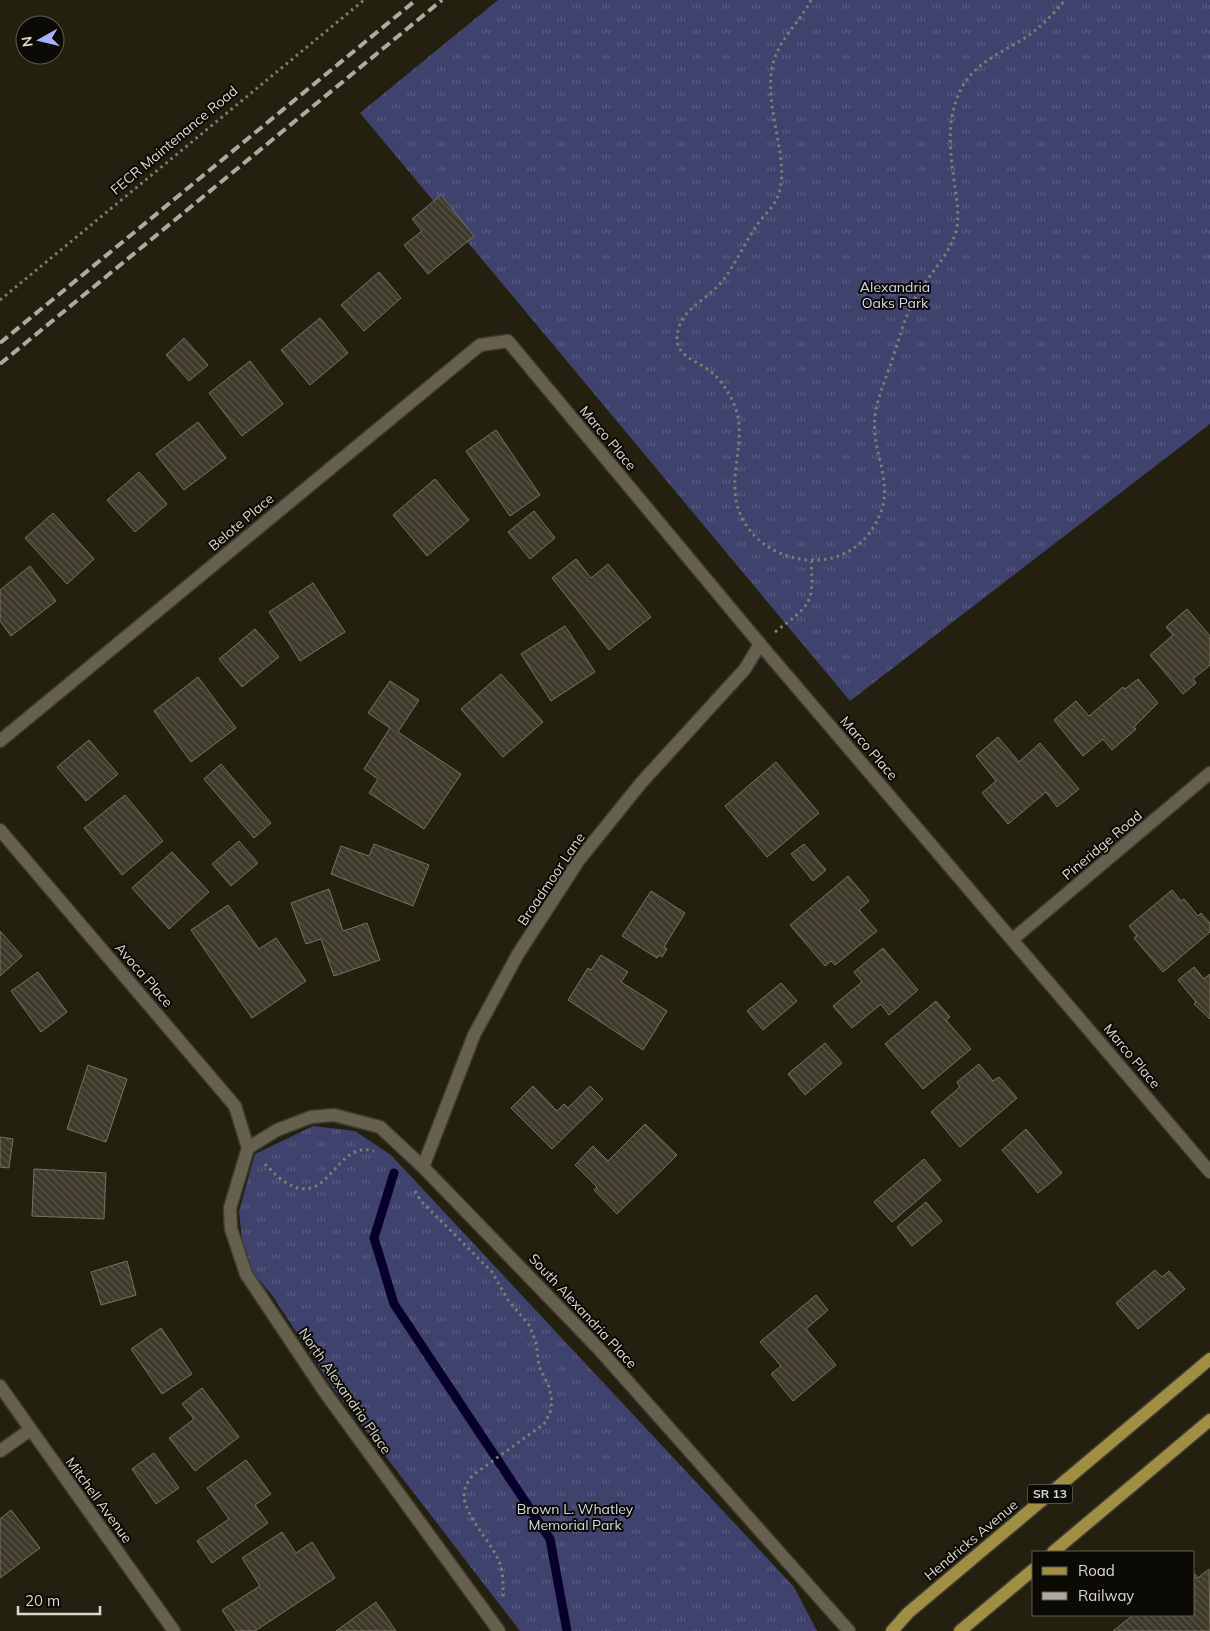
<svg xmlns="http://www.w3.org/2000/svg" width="1210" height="1631" viewBox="0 0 1210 1631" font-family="Mulish,sans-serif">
<defs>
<pattern id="grass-tufts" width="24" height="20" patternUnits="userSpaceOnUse" patternTransform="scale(1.25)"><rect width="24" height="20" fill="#3e426d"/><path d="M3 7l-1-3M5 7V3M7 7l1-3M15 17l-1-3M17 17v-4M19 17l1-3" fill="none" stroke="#595d81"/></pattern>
<pattern id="building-back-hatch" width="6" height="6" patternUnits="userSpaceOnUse" patternTransform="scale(1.25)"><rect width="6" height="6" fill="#3e3929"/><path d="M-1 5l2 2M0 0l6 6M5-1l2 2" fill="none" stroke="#595547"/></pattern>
</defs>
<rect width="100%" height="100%" fill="#242010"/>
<g fill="url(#grass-tufts)">
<path d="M498,0H1210V424L850,701L360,113Z"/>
<path d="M313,1126L355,1131L391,1155L794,1587L817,1631H520L333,1388L272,1295L252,1272L243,1251L239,1211L255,1154Z"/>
</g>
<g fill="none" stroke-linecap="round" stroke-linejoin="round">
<path stroke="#06002b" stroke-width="9" d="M394,1173L374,1238L394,1304L550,1539L567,1631"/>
</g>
<g fill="url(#building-back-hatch)" stroke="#787361">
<path d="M441,195L474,236L428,274L404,245L422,231L412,219Z"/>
<path d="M379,272L401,298L364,331L341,305Z"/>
<path d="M320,318L348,353L310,385L281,350Z"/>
<path d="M184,338L208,365L189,381L166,355Z"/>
<path d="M250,361L283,404L242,436L209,393Z"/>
<path d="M198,422L226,458L184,490L156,454Z"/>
<path d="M496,430L540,495L510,516L466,451Z"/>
<path d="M139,472L167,504L135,532L107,500Z"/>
<path d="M435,479L469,520L427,556L393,515Z"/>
<path d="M534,511L555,538L530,559L508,532Z"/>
<path d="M53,513L94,559L67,584L25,538Z"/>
<path d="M576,559L591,578L608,564L651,617L609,650L552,578Z"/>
<path d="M30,566L56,601L11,636L0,621V590Z"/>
<path d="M313,583L345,632L300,661L269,612Z"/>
<path d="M1187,609L1210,636V665L1193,679L1196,683L1183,694L1150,655L1173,635L1166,627Z"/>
<path d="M565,626L595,672L551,701L521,654Z"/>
<path d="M255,629L279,657L242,687L219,659Z"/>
<path d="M501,674L543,722L503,757L461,709Z"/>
<path d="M198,677L236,728L191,762L154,711Z"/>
<path d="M1138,679L1158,703L1134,727L1136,729L1112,750L1103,739L1083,756L1054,720L1076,701L1089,716L1123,687L1125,689Z"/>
<path d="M390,681L419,700L398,732L461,774L424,829L369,793L378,779L364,769L390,728L368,713Z"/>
<path d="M998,737L1019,762L1040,743L1079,789L1057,807L1046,792L1008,824L982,793L996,781L976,756Z"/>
<path d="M89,740L118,774L86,801L57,767Z"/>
<path d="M776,762L819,813L767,857L725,806Z"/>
<path d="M221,764L271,823L254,838L204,779Z"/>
<path d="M125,795L163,841L122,875L84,828Z"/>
<path d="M239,841L258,863L231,886L212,864Z"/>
<path d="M374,844L429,865L413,906L331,874L341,846L369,856Z"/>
<path d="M804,844L826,870L813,881L791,854Z"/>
<path d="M172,852L209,892L169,929L132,888Z"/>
<path d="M848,876L869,901L859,910L877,931L835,965L831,961L825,966L790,925Z"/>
<path d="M329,889L343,931L367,923L380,960L334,976L321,939L306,944L291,903Z"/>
<path d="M1172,890L1181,901L1184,899L1198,916L1201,913L1210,923V932L1163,972L1134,938L1137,936L1129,926Z"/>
<path d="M651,891L685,913L664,947L667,949L662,957L659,955L657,958L622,936Z"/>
<path d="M228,905L259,949L276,938L306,981L252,1018L191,930Z"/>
<path d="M0,931L22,956L0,976Z"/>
<path d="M883,948L918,990L889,1015L881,1004L852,1028L833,1006L862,982L854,972Z"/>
<path d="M601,955L628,972L621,982L667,1011L643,1050L568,1000L588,968L591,970Z"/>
<path d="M1194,967L1204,979L1210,974V1019L1194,1004L1196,1002L1178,980Z"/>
<path d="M38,972L67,1012L41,1032L11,991Z"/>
<path d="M781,983L797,1001L763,1030L747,1011Z"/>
<path d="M936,1001L950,1017L946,1020L971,1049L923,1089L885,1044Z"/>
<path d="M825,1043L842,1063L805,1095L788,1074Z"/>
<path d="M979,1064L993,1081L999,1077L1017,1098L960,1147L931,1112L960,1087L957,1082Z"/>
<path d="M88,1065L127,1079L106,1142L67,1129Z"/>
<path d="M533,1086L557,1111L564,1104L568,1108L590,1086L603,1099L552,1149L511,1108Z"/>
<path d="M645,1124L677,1155L617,1214L594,1190L597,1187L575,1165L593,1146L608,1161Z"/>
<path d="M1026,1129L1062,1173L1038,1193L1002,1150Z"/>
<path d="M0,1137L13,1139L9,1168L0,1167Z"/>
<path d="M924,1159L941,1180L892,1222L874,1202Z"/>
<path d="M34,1169L106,1173L104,1219L32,1216Z"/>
<path d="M926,1202L942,1221L912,1246L897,1227Z"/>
<path d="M127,1261L136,1295L101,1305L91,1272Z"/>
<path d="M1155,1270L1162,1277L1169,1271L1185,1289L1138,1329L1116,1303Z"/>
<path d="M816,1295L828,1310L806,1329L836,1365L793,1401L771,1374L781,1366L760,1342Z"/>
<path d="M161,1328L192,1374L162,1394L131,1349Z"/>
<path d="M202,1388L239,1437L195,1471L169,1438L194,1419L182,1404Z"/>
<path d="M154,1453L179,1488L156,1504L132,1469Z"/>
<path d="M246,1460L271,1494L255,1505L268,1523L212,1563L197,1541L229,1519L207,1488Z"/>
<path d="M11,1510L40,1548L0,1578V1519Z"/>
<path d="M282,1532L296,1553L312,1542L335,1578L255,1631H236L222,1610L260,1586L242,1558Z"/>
<path d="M1209,1569L1210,1631H1113L1133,1615H1194V1573L1198,1578Z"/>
<path d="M376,1602L396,1631H336Z"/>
</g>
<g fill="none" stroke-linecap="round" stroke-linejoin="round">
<g stroke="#3f3b31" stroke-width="15">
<g id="minor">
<path d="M0,741L480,345L508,341L760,644L1210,1172"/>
<path d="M0,830L235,1106L248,1148"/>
<path d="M1013,939L1210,773"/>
<path d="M248,1148L277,1130L311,1117L334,1115L380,1127L423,1167L598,1348L849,1631"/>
<path d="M248,1148L230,1208L231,1229L246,1274L324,1391L499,1631"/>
<path d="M423,1167L474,1035L518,954L579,860L641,783L745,669L760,644"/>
<path d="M0,1386L174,1631"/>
<path d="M0,1451L30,1430"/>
</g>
</g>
<g stroke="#3f3b31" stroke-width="15">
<g id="primary">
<path d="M1053,1552L1210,1420"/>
<path d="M892,1631L908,1613L1210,1359"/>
<path d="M960,1631L1034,1569"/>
</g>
</g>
<g stroke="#807d6f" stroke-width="3" stroke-dasharray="2.5 4" stroke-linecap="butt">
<path d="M811,0C800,22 779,39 773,64C762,108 793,163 777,198C773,208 763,216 757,225C743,245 733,271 716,288C704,300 684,310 679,327C670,356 694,358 710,371C721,380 728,391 734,404C749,438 726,476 739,511C757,561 831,579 867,536C907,486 864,454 877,405C881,388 889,371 894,354C901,334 905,315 916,297C929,273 951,255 957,227C959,214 957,200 955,187C950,152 945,120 962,87C976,63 997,55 1020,41C1037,31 1052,16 1065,0"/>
<path d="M0,300L364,0"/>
<path d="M775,632C808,606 815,606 811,562"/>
<path d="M265,1164C271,1170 278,1178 285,1182C329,1211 335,1139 374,1151"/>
<path d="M415,1191L421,1201L492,1272L508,1300L529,1325L536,1342L539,1366L549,1387L552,1401L550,1413L544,1424L473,1475C468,1481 464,1487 464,1496C465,1516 491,1542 499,1561C504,1574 503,1587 503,1600"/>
</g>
<use href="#minor" stroke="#66614f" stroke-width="12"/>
<use href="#primary" stroke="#a08e43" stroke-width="12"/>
<g stroke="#adab9f" stroke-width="4" stroke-dasharray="10 5" stroke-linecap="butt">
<path d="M0,343L416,0"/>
<path d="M0,364L442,0"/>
</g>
</g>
<g text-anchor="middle" stroke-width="4" stroke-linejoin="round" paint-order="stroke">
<rect fill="#0c0a04" stroke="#9c9a91" stroke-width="1" x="1027.5" y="1484.5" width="45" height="19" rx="4"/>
<g font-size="12" font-weight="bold" fill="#dad8cd">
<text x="1050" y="1498">SR 13</text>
</g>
<g font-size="14" fill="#dad8cd" stroke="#0c0a04">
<text transform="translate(174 140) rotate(-40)" y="5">FECR Maintenance Road</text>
<text transform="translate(608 438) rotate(50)" y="5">Marco Place</text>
<text transform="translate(241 522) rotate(-40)" y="5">Belote Place</text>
<text transform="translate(869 748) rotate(49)" y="5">Marco Place</text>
<text transform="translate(1102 845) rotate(-40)" y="5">Pineridge Road</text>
<text transform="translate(551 879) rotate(-56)" y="5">Broadmoor Lane</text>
<text transform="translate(144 975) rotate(49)" y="5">Avoca Place</text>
<text transform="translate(1132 1056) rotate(50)" y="5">Marco Place</text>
<text transform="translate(583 1311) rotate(47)" y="5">South Alexandria Place</text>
<text transform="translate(345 1391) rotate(55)" y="5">North Alexandria Place</text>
<text transform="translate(99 1500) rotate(54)" y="5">Mitchell Avenue</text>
<text transform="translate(971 1540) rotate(-40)" y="5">Hendricks Avenue</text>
</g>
<g font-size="14" fill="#d4d8ed" stroke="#0c0a04">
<text x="895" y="292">Alexandria<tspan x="895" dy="16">Oaks Park</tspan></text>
<text x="575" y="1514">Brown L. Whatley<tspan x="575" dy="16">Memorial Park</tspan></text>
</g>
</g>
<rect x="1032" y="1551" width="162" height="65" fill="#0c0a04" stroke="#5e5c54"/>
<rect x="1042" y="1567" width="25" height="8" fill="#a08e43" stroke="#5e5c54"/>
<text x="1078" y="1576" font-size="15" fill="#dad8cd">Road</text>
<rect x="1042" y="1592" width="25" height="8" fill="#adab9f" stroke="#5e5c54"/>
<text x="1078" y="1601" font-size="15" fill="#dad8cd">Railway</text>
<g transform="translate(40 40) rotate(262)"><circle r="24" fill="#0c0a04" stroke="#5e5c54"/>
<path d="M0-4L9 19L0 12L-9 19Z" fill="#a7b1fc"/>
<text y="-8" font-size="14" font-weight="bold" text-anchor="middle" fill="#dad8cd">N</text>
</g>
<path d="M18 1606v8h82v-8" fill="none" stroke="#dad8cd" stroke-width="2.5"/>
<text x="25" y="1606" font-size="15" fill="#dad8cd" stroke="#0c0a04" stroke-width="4" paint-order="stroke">20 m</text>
</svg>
